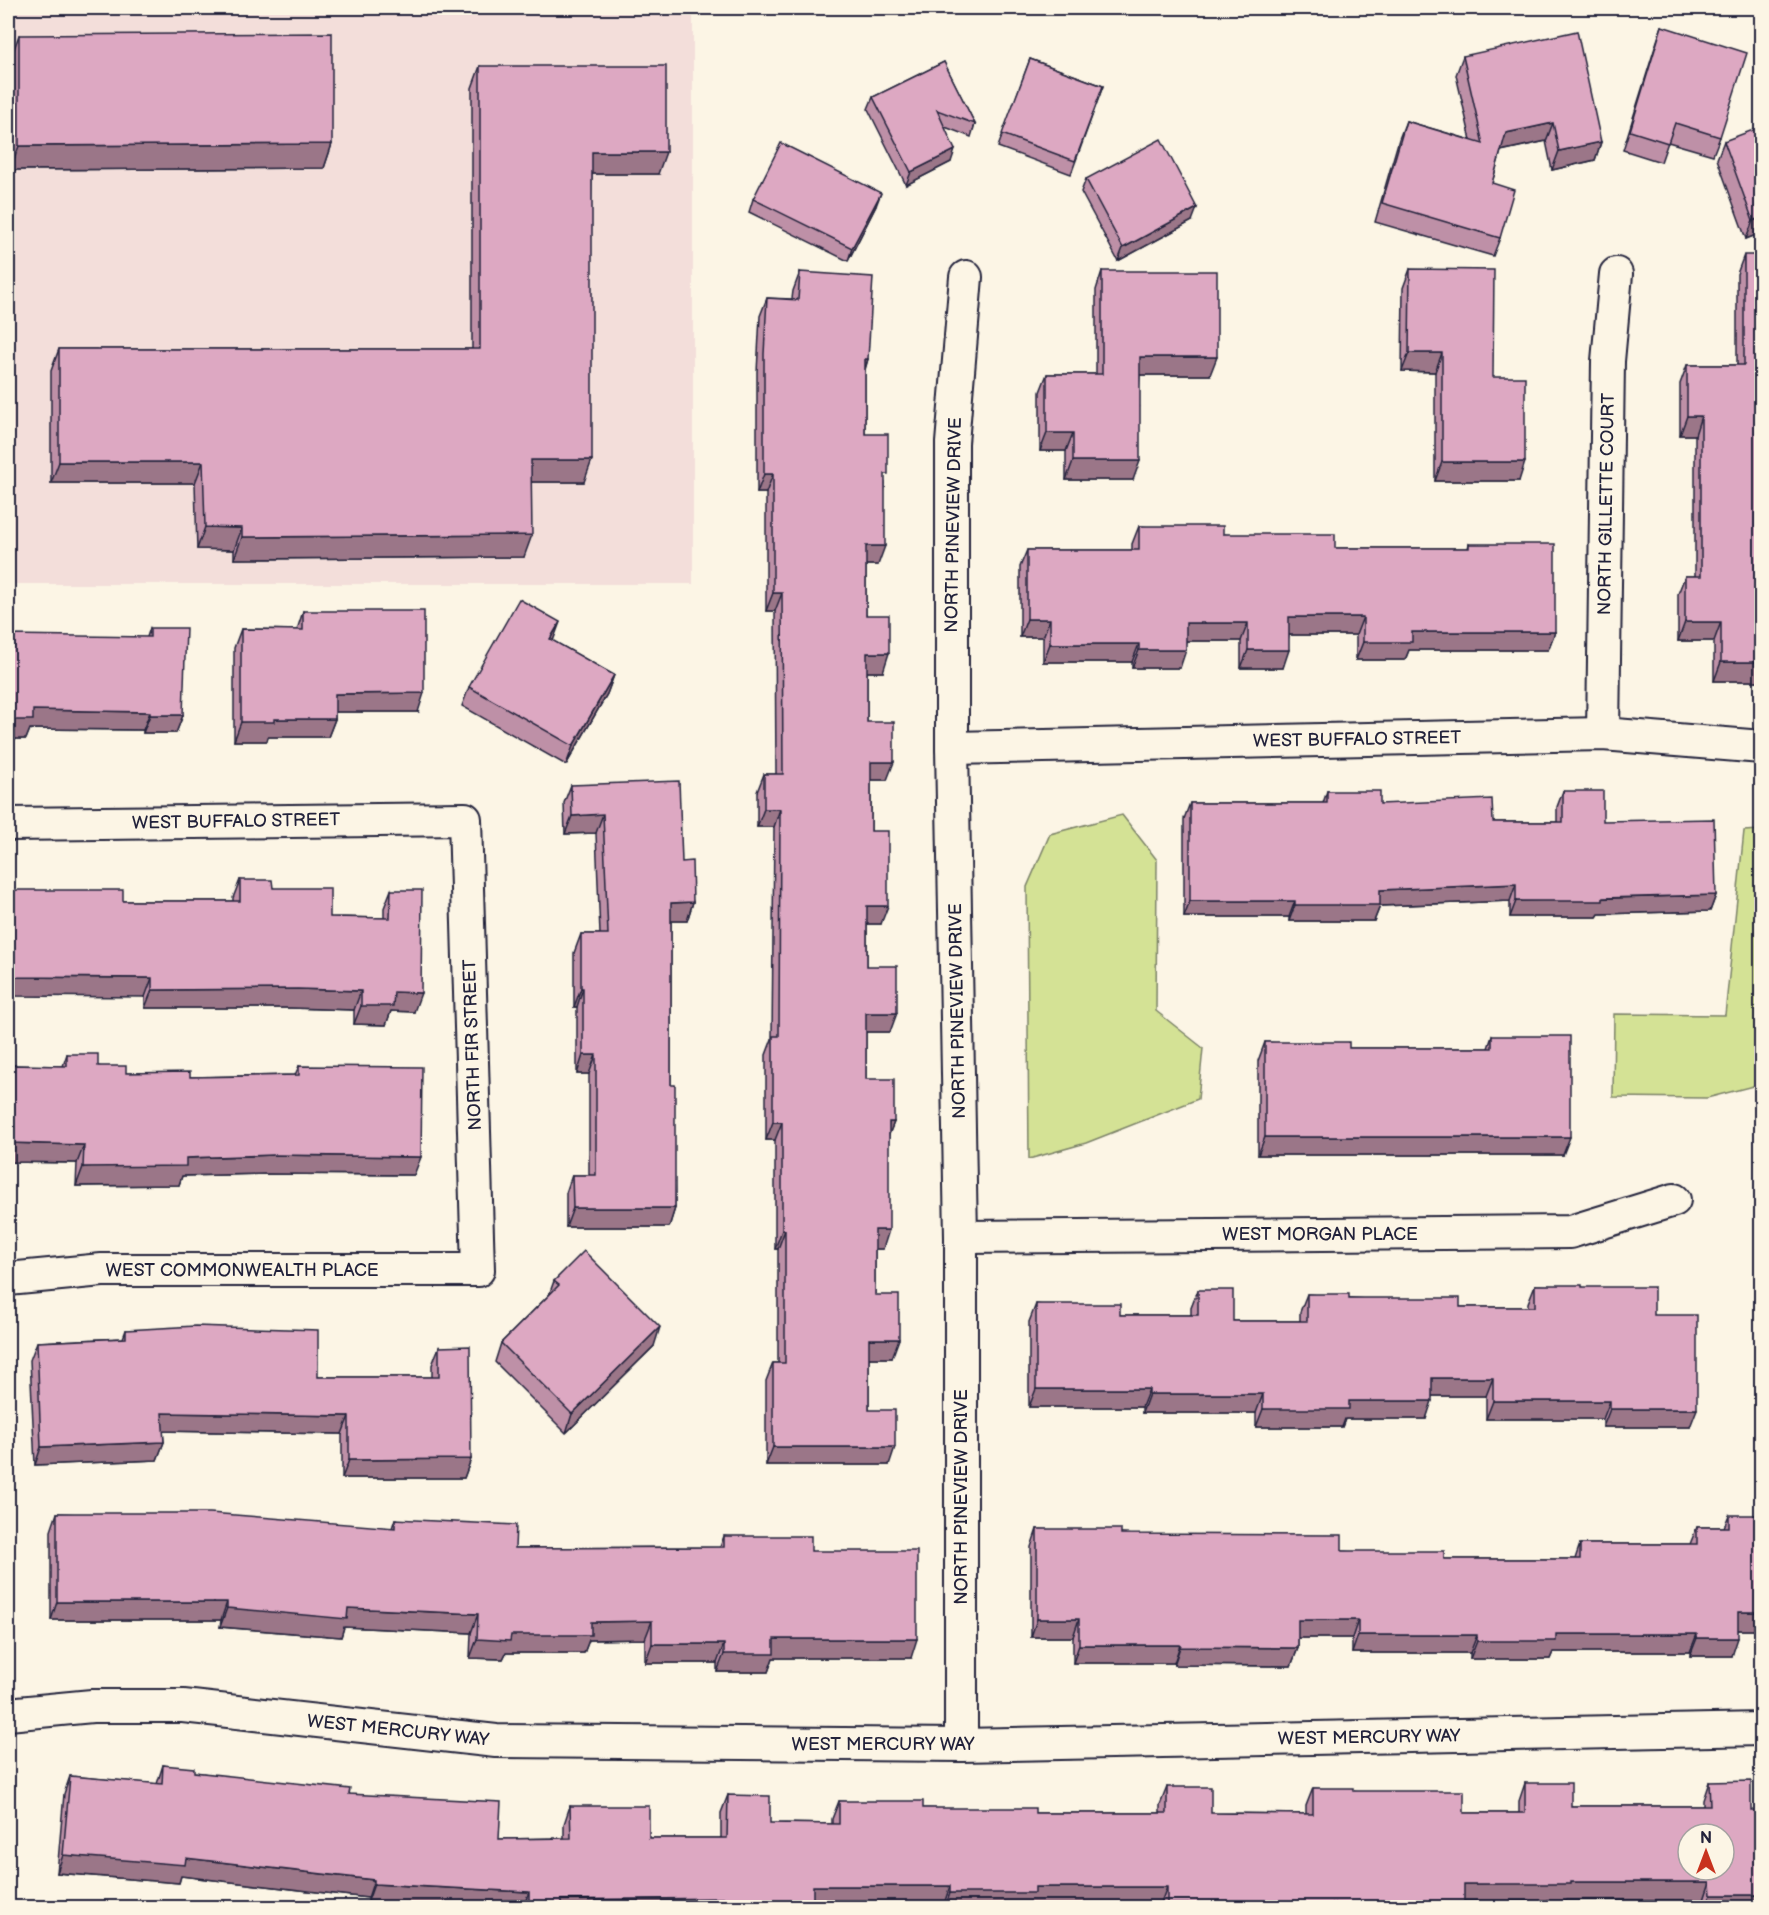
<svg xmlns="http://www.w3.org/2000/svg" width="1769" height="1915" viewBox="0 0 1769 1915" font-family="'Balsamiq Sans',sans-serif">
<rect width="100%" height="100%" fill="#fcf5e5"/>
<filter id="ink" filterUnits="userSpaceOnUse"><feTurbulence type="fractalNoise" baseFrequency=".0167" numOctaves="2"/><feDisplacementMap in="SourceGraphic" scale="12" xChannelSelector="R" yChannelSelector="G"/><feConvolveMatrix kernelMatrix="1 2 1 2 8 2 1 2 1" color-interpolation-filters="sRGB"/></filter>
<g filter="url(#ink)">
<rect fill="#f3deda" x="8" y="8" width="685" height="576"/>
<g fill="#d4e295" stroke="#7b8268" stroke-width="1.5">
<path d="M1122,815L1157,860L1156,1011L1203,1048L1198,1099L1086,1143L1029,1159L1027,887L1050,834Z"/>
<path d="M1761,830V1084L1707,1098L1613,1097L1614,1014L1725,1015L1744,831Z"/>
</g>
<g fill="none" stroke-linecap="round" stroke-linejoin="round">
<g stroke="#22223b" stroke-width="36">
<g id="minor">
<path d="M1603,734L1608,361L1616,274"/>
<path d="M952,748L1603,734L1762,747"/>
<path d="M8,824L465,819L478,1270H102L8,1279"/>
<path d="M961,1237L1570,1232L1674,1200"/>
<path d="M8,1714L92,1706H183L496,1741L961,1745L1762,1729"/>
<path d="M961,1745V1237L952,748V443L966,277"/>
</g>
</g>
<use href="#minor" stroke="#fcf5e5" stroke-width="32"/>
</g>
<g fill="#be90a7" stroke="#22223b" stroke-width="1.5">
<path d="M1662,26L1720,137L1713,155L1668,142L1661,162L1623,150L1656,44Z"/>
<path d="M19,35L332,144L324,168L10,170V60Z"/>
<path d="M1463,56L1601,142L1595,160L1552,170L1546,141L1501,151L1492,183L1500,238L1493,256L1375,222L1399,139L1406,121L1471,140L1456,75Z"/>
<path d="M1030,59L1103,86L1071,174L998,147Z"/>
<path d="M944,62L975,124L971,137L945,127L951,162L906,185L868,109L873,97Z"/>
<path d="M480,66L658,174H592L584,482H531L524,557L234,559V550L197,549L195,483H51V371L59,349H472V88Z"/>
<path d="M1724,141L1761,233L1746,239L1717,159Z"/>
<path d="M1086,179L1192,221L1118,261L1081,192Z"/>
<path d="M753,199L876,206L848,261L749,212Z"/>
<path d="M1744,255L1761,681H1714V641H1678V594L1685,576H1695V435H1680V384L1687,365H1737V274Z"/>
<path d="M1410,269L1493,377L1519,481H1435V372L1402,371L1403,288Z"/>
<path d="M1102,271L1210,375H1140L1133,480H1066V451H1040V392L1047,374H1096V290Z"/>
<path d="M800,272L868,359L865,370V434L885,483L878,565H866V615L883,672H867V722L887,780H871V831L881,924H867V966L890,1032H866V1079L894,1122L889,1134L883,1249H875V1295L892,1358H869V1410L889,1465H766V1381L773,1363H778V1249H775V1140H766V1055L772,1039L774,827H757V792L764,774H776L775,611H766V493H757V372L760,316L767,298L792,299L793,291Z"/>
<path d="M1139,526L1223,534L1335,548H1468L1469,544L1555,632L1548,650H1409L1405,660H1356V635H1289L1283,668H1241V641H1186L1180,668H1132V662H1043V637H1020V567L1027,550H1132V544Z"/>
<path d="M303,611L418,712H335V719L328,737H268L267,741H234V648L241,629L297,630Z"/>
<path d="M150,628L183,715L176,733H143V730L30,729L26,739H8L147,637Z"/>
<path d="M553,641L614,675L607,694L566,765L462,706L469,687Z"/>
<path d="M571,785L682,862L693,902L687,921H671V1085L675,1208L669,1227H566V1193L572,1175H589V1074H577V1007H574V953L581,934H600L596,833L565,834L564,803Z"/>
<path d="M1327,791L1380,804L1493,822H1557V807L1563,791L1603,821L1716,895L1710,911L1599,914L1597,917H1510V901L1380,906L1374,921H1289V917H1184V819L1190,803H1323Z"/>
<path d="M240,880L273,888L330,917L384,918V908L391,890L414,1012L391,1011L386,1025L354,1024V1010L291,1008H145V997L123,901H233V898Z"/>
<path d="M1492,1036L1563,1155H1258V1061L1265,1042L1349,1048H1488Z"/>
<path d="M67,1054L98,1066L126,1073L190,1077L295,1075L299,1066L414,1175L267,1174L182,1176L179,1185L76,1186L77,1163L8,1162V1065L63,1066Z"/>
<path d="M554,1281L654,1346L566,1433L495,1362L501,1343L549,1295Z"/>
<path d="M1535,1285L1582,1287L1654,1315L1690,1427H1603V1419H1486V1396H1432L1426,1419H1345L1342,1427H1256V1413H1142V1407H1029V1322L1036,1304L1120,1315H1191V1308L1198,1290L1233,1321H1300V1312L1307,1294L1460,1307H1528V1303Z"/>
<path d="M126,1330L318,1377H432V1365L439,1347L471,1459L464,1478H342V1434L163,1431L164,1442L157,1460L35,1465L30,1360L37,1342L123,1338Z"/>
<path d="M57,1513L392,1528L395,1519L515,1548L720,1547L724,1536L811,1551L911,1658H773L768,1672H717V1663H645V1639L589,1640L584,1653H506L503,1659L470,1658L471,1633L344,1627L341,1637L220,1627L221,1620H51V1531Z"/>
<path d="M1729,1515L1761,1630H1738L1732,1656H1690V1652H1553L1550,1659H1470V1653H1352V1638H1298V1648L1291,1666L1174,1665V1663H1073V1637H1031V1547L1037,1529L1121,1534L1444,1559H1575L1580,1544H1690L1697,1527H1724Z"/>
<path d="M163,1765L194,1772L349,1794L499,1839L564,1838V1824L570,1806L649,1838H721V1813L728,1795L770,1823L832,1824V1819L839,1801L923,1808L1035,1813H1160V1805L1167,1787L1211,1813L1306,1814V1806L1313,1788L1353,1791L1464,1813H1519V1801L1525,1783L1571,1806H1703V1800L1709,1782L1751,1810L1761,1908H1704V1900H1566L1565,1901H1464L1463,1908H1160V1905H1031L1030,1908H944V1904H813V1908H479L368,1901V1898L181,1876L179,1883L57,1873L64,1794L70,1776L157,1784Z"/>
</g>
<g fill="#9b7688" stroke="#22223b" stroke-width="1.5">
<path d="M1553,123L1546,141L1500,151L1506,133Z"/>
<path d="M1601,142L1595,160L1552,170L1559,151Z"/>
<path d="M332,144L324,168L10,170L19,146Z"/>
<path d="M955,150L951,162L906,185L911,172Z"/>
<path d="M592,152H666L658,174H584Z"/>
<path d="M881,193L876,206L848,261L852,248Z"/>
<path d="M1197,208L1192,221L1118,261L1123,248Z"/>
<path d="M1761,217V233L1746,239L1753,221Z"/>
<path d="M1409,353H1442L1435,372L1402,371Z"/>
<path d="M1140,357H1217L1210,375H1133Z"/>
<path d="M865,359H868L862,378Z"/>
<path d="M1687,416H1701L1695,435H1680Z"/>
<path d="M1047,433H1073L1066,451H1040Z"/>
<path d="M531,460H592L584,482H523Z"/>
<path d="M1073,461H1140L1133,480H1066Z"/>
<path d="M59,462H203L195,483H51Z"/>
<path d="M1442,462H1525L1519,481H1435Z"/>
<path d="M764,474H773L766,493H757Z"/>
<path d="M205,527L242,528L234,550L197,549Z"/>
<path d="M532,535L524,557L234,559L242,537Z"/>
<path d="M866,546H885L878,565H859Z"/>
<path d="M773,593H782L775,611H766Z"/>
<path d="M1289,617H1363L1356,635H1283Z"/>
<path d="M1027,619H1050L1043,637H1020Z"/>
<path d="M560,622L553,641L550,639Z"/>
<path d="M1685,622H1721L1714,641H1678Z"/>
<path d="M1186,623H1248L1241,641H1180Z"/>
<path d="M1412,632H1555L1548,650H1409L1405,660H1356L1363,642Z"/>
<path d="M1050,644H1139L1132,662H1043Z"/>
<path d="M1139,650H1186L1180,668H1132Z"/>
<path d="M1248,650H1289L1283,668H1241Z"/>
<path d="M867,653H889L883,672H861Z"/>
<path d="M1721,662H1761V681H1714Z"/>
<path d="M614,675L607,694L566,765L573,746Z"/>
<path d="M424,693L418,712H328L335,694Z"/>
<path d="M33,710L150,712L143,730L30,729L26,739H8V720Z"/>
<path d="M150,715H183L176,733H143Z"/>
<path d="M274,719H335L328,737H268L267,741H234L241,722Z"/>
<path d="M871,762H894L887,780H864Z"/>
<path d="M764,809H780L774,827H757Z"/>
<path d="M603,814L596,833L565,834L572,816Z"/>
<path d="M1516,884L1510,901L1380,906L1374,921H1289L1295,905L1380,890Z"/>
<path d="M1716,895L1710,911L1599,914L1597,917H1510L1516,901Z"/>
<path d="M1190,901H1295L1289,917H1184Z"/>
<path d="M693,902L687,921H664L671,903Z"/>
<path d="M867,906H888L881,924H861Z"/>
<path d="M8,977L152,978L145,997L8,996Z"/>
<path d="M581,988H583L577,1007H574Z"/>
<path d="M298,989L361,991L354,1010L291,1008H145L152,990Z"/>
<path d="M394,992L421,993L414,1012L391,1011L386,1025L354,1024L361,1006Z"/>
<path d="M866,1013H897L890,1032H859Z"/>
<path d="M583,1055H596L589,1074H577Z"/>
<path d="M773,1122H782L775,1140H766Z"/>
<path d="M889,1122H894L887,1140Z"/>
<path d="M1265,1137H1570L1563,1155H1258Z"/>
<path d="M8,1143L84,1145L77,1163L8,1162Z"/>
<path d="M274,1155L421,1157L414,1175L267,1174L182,1176L179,1185L76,1186L83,1167L186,1158Z"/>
<path d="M573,1208H675L669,1227H566Z"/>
<path d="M782,1230H785L778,1249H775Z"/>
<path d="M875,1230H889L883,1249H868Z"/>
<path d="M660,1327L654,1346L566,1433L572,1414Z"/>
<path d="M869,1339H899L892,1358H862Z"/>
<path d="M1432,1378H1493L1486,1396H1426Z"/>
<path d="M1036,1389H1149L1142,1407H1029Z"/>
<path d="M1149,1394H1263L1256,1413H1142Z"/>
<path d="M1349,1401H1432L1426,1419H1345L1342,1427H1256L1263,1409Z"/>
<path d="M1493,1401H1610L1603,1419H1486Z"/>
<path d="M1610,1409H1697L1690,1427H1603Z"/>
<path d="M162,1413L349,1416L342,1434L156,1431Z"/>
<path d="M164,1442L157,1460L35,1465L41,1447Z"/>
<path d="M773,1447H895L889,1465H766Z"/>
<path d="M471,1459L464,1478H342L349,1460Z"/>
<path d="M57,1602H227L221,1620H51Z"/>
<path d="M227,1608H348L478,1614L471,1633L344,1627L341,1637L220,1627Z"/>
<path d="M1738,1612H1761V1630H1732Z"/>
<path d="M1037,1619H1079L1073,1637H1031Z"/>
<path d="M1298,1620H1358L1352,1638H1291Z"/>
<path d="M652,1621L645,1639L589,1640L584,1653H506L503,1659L470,1658L477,1639L591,1622Z"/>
<path d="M1556,1634H1697L1690,1652H1553L1550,1659H1470L1477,1641Z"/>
<path d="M1358,1635H1477L1470,1653H1352Z"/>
<path d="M1697,1638H1738L1732,1656H1690Z"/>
<path d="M774,1639H917L911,1658H773L768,1672H717L724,1654Z"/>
<path d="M652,1644H724L717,1663H645Z"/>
<path d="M1079,1645H1180L1174,1663H1073Z"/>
<path d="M1180,1647L1298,1648L1291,1666L1174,1665Z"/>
<path d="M63,1855L186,1858L374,1880L368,1898L181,1876L179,1883L57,1873Z"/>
<path d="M1571,1882H1710L1704,1900H1566L1565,1901H1457L1464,1884Z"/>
<path d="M374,1884L529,1892L523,1908H479L368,1901Z"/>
<path d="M813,1886H950L944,1904H807Z"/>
<path d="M1035,1887H1167L1160,1905H1031L1030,1908H945L950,1893Z"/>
<path d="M1711,1895H1761V1908H1706Z"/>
<path d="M726,1898L723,1908H558L561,1900Z"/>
<path d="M1167,1904H1377L1375,1908H1166Z"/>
</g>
<g fill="#dda8c2" stroke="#22223b" stroke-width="1.5" fill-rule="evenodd">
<path d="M1662,26L1747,53L1720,137L1675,123L1668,143L1630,131Z"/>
<path d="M1577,31L1601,142L1559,151L1553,123L1506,133L1492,183L1514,190L1500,238L1382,203L1406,121L1483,144L1463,56Z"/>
<path d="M332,33V144L19,146V35Z"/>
<path d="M1030,59L1103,86L1075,161L1002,134Z"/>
<path d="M944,62L975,124L937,110L955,150L911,172L873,97Z"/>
<path d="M480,66H666V152H592V460H531L532,535L242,537V528L205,527L203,462H59V349H480Z"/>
<path d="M1761,127V217L1753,221L1724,141Z"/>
<path d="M1161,139L1197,208L1123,248L1086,179Z"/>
<path d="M781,143L881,193L852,248L753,199Z"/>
<path d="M1744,255H1761V662H1721V622H1685V576H1701V416H1687V365H1744Z"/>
<path d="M1410,269L1494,270L1493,377H1525V462H1442V353H1409Z"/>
<path d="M1102,271H1217V357H1140V461H1073V433H1047V374H1102Z"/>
<path d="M800,272L873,277L868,359H865V434H888V474H885V546H866V615H889V653H867V722H894V762H871V831H888V906H867V966H897V1013H866V1079H894V1122H889V1230H875V1295H899V1339H869V1410H895V1447H773V1363H785V1230H782V1122H773V1036H779L780,809H764V774H783L782,593H773V474H764V354L767,298L798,300Z"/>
<path d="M1139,526H1223V534H1335V548H1469V544H1555V632H1412V642H1363V617H1289V650H1248V623H1186V650H1139V644H1050V619H1027V550H1139Z"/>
<path d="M519,599L560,622L550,639L614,675L573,746L469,687Z"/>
<path d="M303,611H424V693L335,694V719H274V722H241V629L303,630Z"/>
<path d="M150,628H186L183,715H150V712L33,710V720H8V635L150,637Z"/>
<path d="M679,781L682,862L692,861L693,902L671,903V1085H675V1208H573L572,1175H596V1055H583V988H581V934H608L603,814L572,816L571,785Z"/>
<path d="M1327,791H1380V804L1492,799L1493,822H1563V791H1603V821L1714,819L1716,895L1603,898V901H1516V884L1380,890V905H1295V901H1190V803H1327Z"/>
<path d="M240,880H272L273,888H330V917L390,918L391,890H422L421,993L394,992L393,1006H361V991L298,989L152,990V978L8,977V890H123V901H240Z"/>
<path d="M1492,1036H1570V1137H1265V1042H1349V1048H1492Z"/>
<path d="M67,1054H98V1066H126V1073L190,1072V1077L299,1075V1066L422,1067L421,1157L274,1155L186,1158V1166L83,1167L84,1145L8,1143V1065L67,1066Z"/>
<path d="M584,1251L660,1327L572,1414L501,1343L559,1285L554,1281Z"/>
<path d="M1535,1285H1582V1287H1654V1315H1697V1409H1610V1401H1493V1378H1432V1401H1349V1409H1263V1394H1149V1389H1036V1304H1120V1315H1198V1290H1233V1321H1307V1294H1349V1298H1460V1307H1535Z"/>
<path d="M195,1326L318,1330V1377H439V1347L470,1346L471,1459L349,1460V1416L162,1413L164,1442L41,1447L37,1342L126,1338V1330Z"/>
<path d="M57,1513H210L395,1528V1519L516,1525L515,1548L724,1547V1536H811V1551H917V1639H774V1654H724V1644H652V1621L591,1622V1635H511L510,1641L477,1639L478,1614L348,1608L347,1619L227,1608V1602H57Z"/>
<path d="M1729,1515H1761V1612H1738V1638H1697V1634H1556V1641H1477V1635H1358V1620H1298V1648L1180,1647V1645H1079V1619H1037V1529H1121V1534L1342,1535V1551H1444V1559H1580V1544H1697V1527H1729Z"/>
<path d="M163,1765L194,1768V1772L350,1789L349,1794L501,1802L499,1839L571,1838L570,1806H649V1838H727L728,1795L770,1796V1823L839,1824V1801H923V1808H1035V1813H1167V1787H1211V1813L1313,1814V1788H1353V1791H1464V1813H1525V1783H1571V1806H1710L1709,1782L1751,1781V1810H1761V1895H1711L1710,1882H1571V1884H1464V1907H1377V1904H1167V1887H1035V1893H950V1886H813V1908H726V1898L561,1900V1908H529V1892L374,1884V1880L186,1858L185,1865L63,1855L70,1776L162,1784ZM1688,1834H1724V1870H1688Z"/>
</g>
</g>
<g text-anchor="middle" stroke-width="4.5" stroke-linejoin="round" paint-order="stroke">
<g font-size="18" fill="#22223b" stroke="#fcf5e5">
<text transform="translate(1606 504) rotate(-89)" y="6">NORTH GILLETTE COURT</text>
<text transform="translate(953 525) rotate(-89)" y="6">NORTH PINEVIEW DRIVE</text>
<text transform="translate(1357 739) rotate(-1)" y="6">WEST BUFFALO STREET</text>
<text transform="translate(236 821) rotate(-1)" y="6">WEST BUFFALO STREET</text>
<text transform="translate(957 1011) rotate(-91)" y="6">NORTH PINEVIEW DRIVE</text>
<text transform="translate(472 1045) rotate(-92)" y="6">NORTH FIR STREET</text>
<text x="1320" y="1240">WEST MORGAN PLACE</text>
<text x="242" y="1276">WEST COMMONWEALTH PLACE</text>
<text transform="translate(961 1497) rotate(-90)" y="6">NORTH PINEVIEW DRIVE</text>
<text transform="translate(398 1730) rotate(6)" y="6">WEST MERCURY WAY</text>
<text transform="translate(1369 1737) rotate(-1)" y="6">WEST MERCURY WAY</text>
<text x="883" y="1750">WEST MERCURY WAY</text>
</g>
</g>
<rect width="1769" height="1915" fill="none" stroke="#fcf5e5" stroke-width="30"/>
<rect x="15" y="15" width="1739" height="1885" fill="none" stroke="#22223b" stroke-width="2" filter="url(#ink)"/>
<g transform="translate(1706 1852)"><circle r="28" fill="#fcf5e5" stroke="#a5a1a1" stroke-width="1.5"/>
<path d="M0-4.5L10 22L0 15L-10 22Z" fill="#c8321e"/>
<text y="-9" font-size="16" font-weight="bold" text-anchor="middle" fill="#22223b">N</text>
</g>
</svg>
